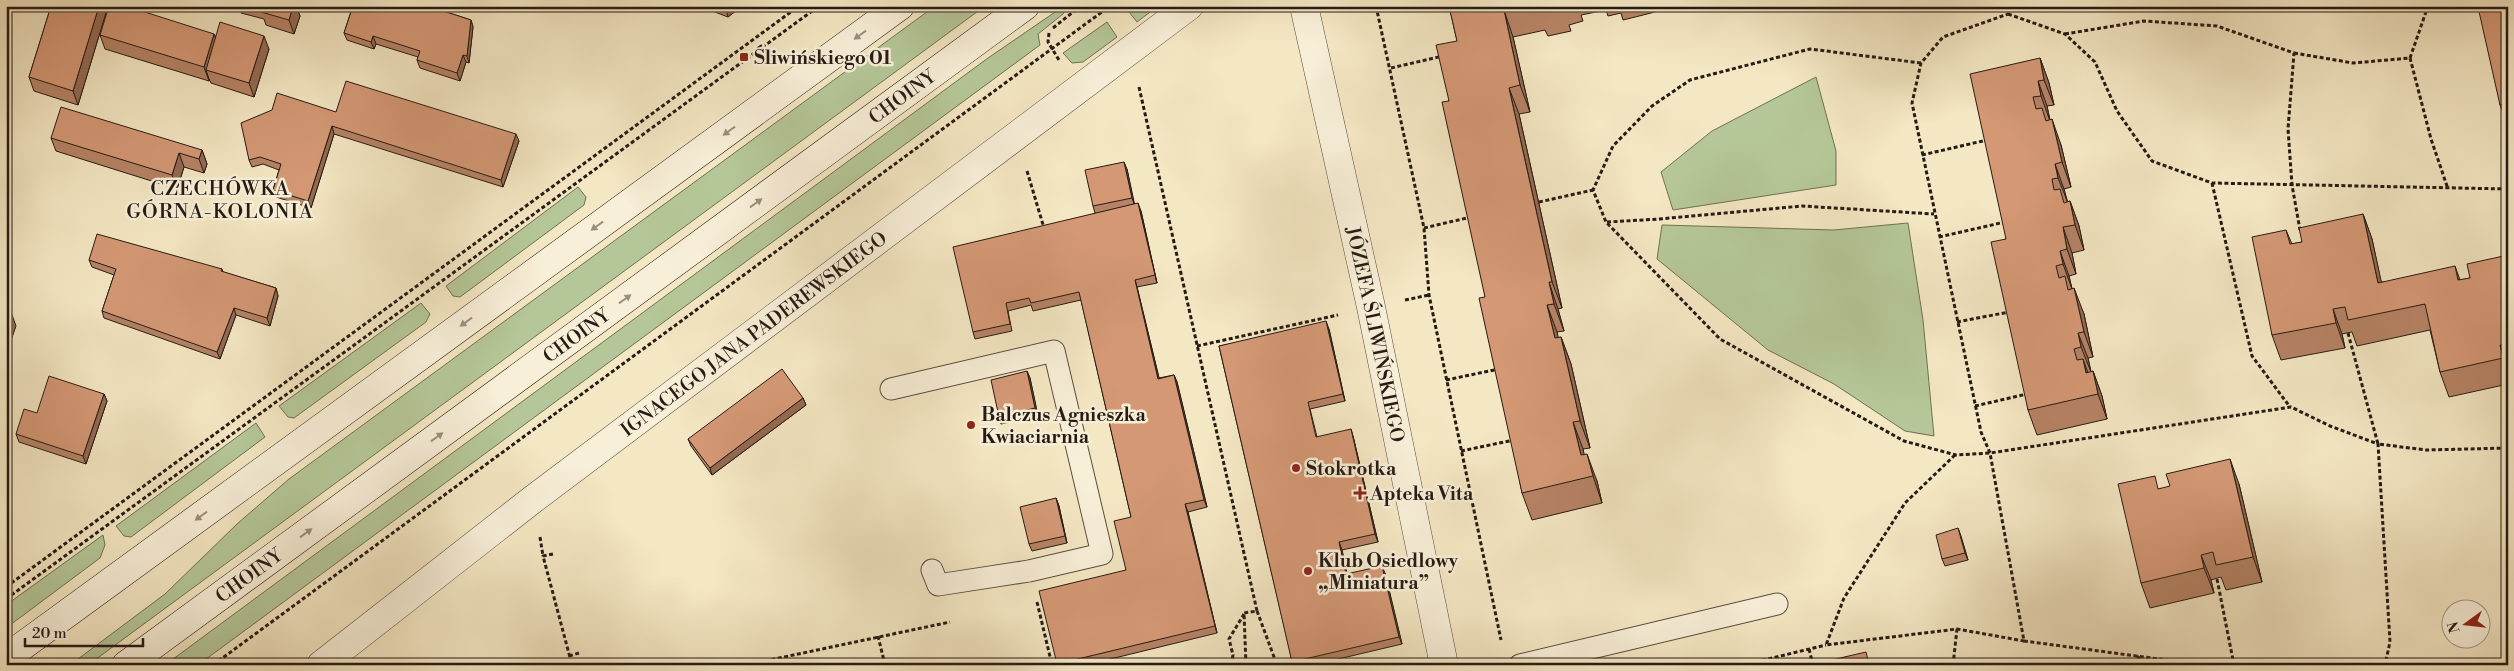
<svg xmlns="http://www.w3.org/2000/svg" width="2514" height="671" viewBox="0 0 2514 671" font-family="'Libre Bodoni',serif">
<rect width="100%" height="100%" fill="#f4e7c3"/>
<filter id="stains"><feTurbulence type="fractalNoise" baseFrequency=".004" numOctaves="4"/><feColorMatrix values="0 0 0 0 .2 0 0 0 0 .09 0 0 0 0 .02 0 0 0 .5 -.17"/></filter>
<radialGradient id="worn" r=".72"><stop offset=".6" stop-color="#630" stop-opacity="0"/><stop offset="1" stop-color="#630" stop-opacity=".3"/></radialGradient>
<g fill="#b5c798" stroke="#6e7156">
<path d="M935,6H985L88,665H70L165,594L237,524L289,479Z"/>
<path d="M1064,6L1065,11L1063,14L1038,34L1040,45L198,665H165L988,58Z"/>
<path d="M1126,6H1158L1137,22L1125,7Z"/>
<path d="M1107,22L1117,37L1083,62L1072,63L1063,53Z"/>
<path d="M1816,77L1836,151V185L1673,210L1661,172L1712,131Z"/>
<path d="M578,187L586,197L584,205L460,297L453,296L446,286Z"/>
<path d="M1908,223L1923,320L1934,436L1905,431L1834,384L1768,350L1657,259L1662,225L1834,230Z"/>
<path d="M421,303L430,314L426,322L294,418L288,417L279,406Z"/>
<path d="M256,423L265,437L131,537L124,536L116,526Z"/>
<path d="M103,535L105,545L100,558L6,628V605Z"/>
</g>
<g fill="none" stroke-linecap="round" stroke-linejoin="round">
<g stroke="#5a4e40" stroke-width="23">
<g id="lane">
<path d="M891,389L1054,351L1102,554L1029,571L938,585L932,570"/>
<path d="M1520,665L1777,604"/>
</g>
</g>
<g stroke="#5a4e40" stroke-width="29">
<g id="street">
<path id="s1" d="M1304,6L1371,307L1444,665"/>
<path id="s2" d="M321,665L532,500L1189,6"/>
</g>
</g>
<g stroke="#261b15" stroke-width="29">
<g id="secondary">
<path d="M6,658L900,6"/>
<path id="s3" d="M126,665L1025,6"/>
</g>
</g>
<g stroke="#261b15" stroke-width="3" stroke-dasharray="4 2.5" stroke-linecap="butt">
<path d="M1376,6L1424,228L1429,295L1501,640"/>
<path d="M2007,6L2008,14L1943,37L1921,63L1912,103L1981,432L1990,453L2024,641L2204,665"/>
<path d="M1224,11L1231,6"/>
<path d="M2008,14L2065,34L2095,62L2117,111L2152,161L2212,183L2508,189"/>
<path d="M1053,28L1078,8L1076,6"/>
<path d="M1049,33L1048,42L1059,60"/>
<path d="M2065,34L2144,21L2217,26L2294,53L2288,129L2292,185L2300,230"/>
<path d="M2294,53L2353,63L2410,58L2431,139L2448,189"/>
<path d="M2410,58L2428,6"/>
<path d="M1921,63L1810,49L1690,80L1652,106L1613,146L1593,190L1606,222L1720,339L1904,441L1956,455L1990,453L2291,407L2330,426L2378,444L2390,642L2385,665"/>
<path d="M1391,68L1443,56"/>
<path d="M1139,87L1257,611L1244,613L1246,665"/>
<path d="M1922,155L1987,140"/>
<path d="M1027,171L1044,228"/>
<path d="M2212,183L2252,356L2290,407"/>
<path d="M1539,202L1593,190"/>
<path d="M1607,222L1659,219L1802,206L1934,214"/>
<path d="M1424,228L1471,217"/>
<path d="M1939,237L2005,222"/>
<path d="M1405,300L1429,295"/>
<path d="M1957,322L2009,312"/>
<path d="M2348,333L2378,444L2426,450L2508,448"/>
<path d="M1197,346L1338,315"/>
<path d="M1446,380L1499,369"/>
<path d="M1975,406L2027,394"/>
<path d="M1461,451L1514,440"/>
<path d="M1955,455L1905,503L1844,598L1826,645L1957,629L2024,641"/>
<path d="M540,537L543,556"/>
<path d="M553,554L543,556L572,665"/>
<path d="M2217,579L2234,665"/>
<path d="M6,587L799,6"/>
<path d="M6,599L819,6"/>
<path d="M1037,602L1052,665"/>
<path d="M1257,611L1277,665"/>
<path d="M878,636L885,665"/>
<path d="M1809,649L1813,665"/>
<path d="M569,656L579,653"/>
<path d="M2137,656L2147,665"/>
<path d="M213,665L1110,6"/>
<path d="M746,665L950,622"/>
<path d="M1231,665L1233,655L1229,639L1244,614"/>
<path d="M1743,665L1826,645"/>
<path d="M1953,665L1957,629"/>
</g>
<use href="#lane" stroke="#f8efd8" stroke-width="21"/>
<use href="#street" stroke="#f8efd8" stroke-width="28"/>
<use href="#secondary" stroke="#f8efd8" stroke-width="28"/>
</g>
<g fill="#b68365" stroke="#261b15">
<path d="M51,6H108L78,105L34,91L29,77Z"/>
<path d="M239,6H296L300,16L294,34L266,25L264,19L241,13Z"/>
<path d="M348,6H428L471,20L473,27L469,63L466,62L460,81L420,68L417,60L418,57L376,44L374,49L347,40L344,33L352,8Z"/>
<path d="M699,6H742L728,17Z"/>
<path d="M1449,6H1666L1667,9L1623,20L1621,13L1608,16L1606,10L1581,15L1583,21L1569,25L1571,31L1548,36L1545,30L1513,37L1530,112L1519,114L1562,308L1558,309L1564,331L1557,332L1558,338L1561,337L1571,364L1590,448L1583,449L1584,455L1597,481L1602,503L1532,520L1522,493L1449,101L1457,41Z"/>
<path d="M2508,6V126L2500,105Z"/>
<path d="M214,34L216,37L269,49L254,97L211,83L209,79V81L105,49L100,35Z"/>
<path d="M2040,58L2049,83L2054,105L2047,106L2050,120L2061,145L2071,187L2064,189L2067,202L2070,201L2079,226L2084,250L2072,253L2076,274L2069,276L2072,289L2084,314L2093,357L2088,358L2091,372L2093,371L2102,396L2107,419L2037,435L2028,410L2006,239Z"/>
<path d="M336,112L519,141L503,187L334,134L311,208L276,197L273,190L279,170L263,164L252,167L249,160Z"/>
<path d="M51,138L202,150L207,164L204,173L184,167L177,189L56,151Z"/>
<path d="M1127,169L1134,204L1141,211L1157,283L1137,287L1159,378L1174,375L1177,382L1207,507L1188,512L1217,633L1086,665H1057V664L1126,570L1131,517L1081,300L1033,311L1031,305L1008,311L1012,331L975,339L973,332L1095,213L1093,206Z"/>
<path d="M2363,214L2372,239L2381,282L2460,280L2470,278L2508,255V384L2449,397L2440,372L2430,330L2357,346L2352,332L2342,334L2345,348L2281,360L2272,335L2286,230L2292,244L2302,242Z"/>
<path d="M89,260L222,269L223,272L276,288L278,296L270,326L236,315L220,359L104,318L102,311L114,275L92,267Z"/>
<path d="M1329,329L1345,401L1310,409L1317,437L1353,436L1378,542L1342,550L1347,574L1385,573L1402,644L1313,665H1293L1219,346Z"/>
<path d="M1027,371L1030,378L1038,416L1001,424L999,417Z"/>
<path d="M104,394L107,401L86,464L19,442L16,434Z"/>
<path d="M803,398L806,405L712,475L691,446L688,439Z"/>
<path d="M2239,484L2262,582L2226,590L2221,577L2211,580L2214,593L2150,608L2141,583L2159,489Z"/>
<path d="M1056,498L1059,506L1067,543L1032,551L1029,544Z"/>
<path d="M1958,528L1968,560L1945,566L1942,559Z"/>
</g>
<g fill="#946a52" stroke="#261b15">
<path d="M99,6H108L78,105L73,91Z"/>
<path d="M293,6H296L300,16L294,34L289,20Z"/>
<path d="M725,6H742L728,17Z"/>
<path d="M1504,10L1513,37L1530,112L1520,85Z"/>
<path d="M471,20L473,27L469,63L467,56Z"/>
<path d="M214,34L219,48L206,70L209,79V81L204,67Z"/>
<path d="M264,36L269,49L254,97L249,83Z"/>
<path d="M373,36L376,44L374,49L371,42Z"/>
<path d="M463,55L466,62L460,81L457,73Z"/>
<path d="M2040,58L2049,83L2054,105L2044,80Z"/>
<path d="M2038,81L2047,106L2050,121L2041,96Z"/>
<path d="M1509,88L1519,114L1562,308L1552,282Z"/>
<path d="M2052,119L2061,145L2071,187L2062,162Z"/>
<path d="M332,126L334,134L311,208L308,201Z"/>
<path d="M516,134L519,141L503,187L501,180Z"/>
<path d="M202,150L207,164L204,173L199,159Z"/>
<path d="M179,153L184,167L177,189L172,175Z"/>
<path d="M1124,162L1127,169L1135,206L1132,198Z"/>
<path d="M2055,164L2064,189L2068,203L2058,178Z"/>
<path d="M2070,201L2079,226L2084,250L2075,225Z"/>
<path d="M1138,203L1141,211L1157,283L1155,275Z"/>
<path d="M2363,214L2372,239L2387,308L2378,283Z"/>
<path d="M2063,227L2072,253L2076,274L2067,249Z"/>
<path d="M2060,251L2069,276L2072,289L2063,264Z"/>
<path d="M2455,266L2464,291L2458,280Z"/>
<path d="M1135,280L1137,287L1161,386L1158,379Z"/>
<path d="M1549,282L1558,309L1564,331L1554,304Z"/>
<path d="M276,288L278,296L270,326L267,318Z"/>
<path d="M2074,288L2084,314L2093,357L2084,332Z"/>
<path d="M1547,305L1557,332L1565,365L1555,338Z"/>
<path d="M234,308L236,315L220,359L217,352Z"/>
<path d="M2333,309L2342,334L2345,348L2336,323Z"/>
<path d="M11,312L16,326L6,355V327Z"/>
<path d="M1326,321L1329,329L1345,401L1343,394Z"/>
<path d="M2078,333L2088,358L2091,372L2081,347Z"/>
<path d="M1561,337L1571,364L1590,448L1580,421Z"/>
<path d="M2500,345L2508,366V372L2503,358Z"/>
<path d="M2083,359L2092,384L2086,373Z"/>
<path d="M1027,371L1030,378L1038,416L1035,408Z"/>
<path d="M2093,371L2102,396L2107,419L2098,394Z"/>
<path d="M1174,375L1177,382L1207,507L1204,500Z"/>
<path d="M104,394L107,401L86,464L83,456Z"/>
<path d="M803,398L806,405L712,475L710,468Z"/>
<path d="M1573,422L1583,449L1589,477L1581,455Z"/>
<path d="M1351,429L1353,436L1378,542L1375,534Z"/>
<path d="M1587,454L1597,481L1602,503L1593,476Z"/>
<path d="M2230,459L2239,484L2262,582L2253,557Z"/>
<path d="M1056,498L1059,506L1067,543L1065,536Z"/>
<path d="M1185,504L1188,512L1217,633L1215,626Z"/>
<path d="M1958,528L1961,536L1968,560L1965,553Z"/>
<path d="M1339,542L1342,550L1349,582L1346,574Z"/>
<path d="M2201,555L2211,580L2214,593L2204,568Z"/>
<path d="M1382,566L1385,573L1402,644L1399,637Z"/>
</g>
<g fill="#d49875" stroke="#261b15">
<path d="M51,6H99L73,91L29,77Z"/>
<path d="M109,6H126L214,34L204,67L100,35Z"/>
<path d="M261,6H293L289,20L261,12L263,7Z"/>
<path d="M353,6H428L471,20L467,56L463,55L457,73L417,60L420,51L373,36L371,42L344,33Z"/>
<path d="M1449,6H1522L1504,10L1520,85L1509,88L1552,282H1549L1554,304L1547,305L1555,338L1561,337L1580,421L1573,422L1581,455L1587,454L1593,476L1522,493L1479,298L1485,297L1442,102L1449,101L1436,45L1457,41Z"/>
<path d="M1537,6H1553L1538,9Z"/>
<path d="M2483,6H2508V103L2500,105L2478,7Z"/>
<path d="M220,22L264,36L249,83L206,70Z"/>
<path d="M2040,58L2044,80L2038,81L2041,96L2033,97L2036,109L2042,108L2046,121L2052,119L2062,162L2055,164L2058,178L2052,179L2054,190L2060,189L2064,203L2070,201L2075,225L2063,227L2067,249L2060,251L2063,264L2056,266L2059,278L2065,276L2068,290L2074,288L2084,332L2078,333L2081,347L2074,349L2077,360L2083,359L2086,373L2093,371L2098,394L2028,410L1991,242L2006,239L1970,74Z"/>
<path d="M346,81L516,134L501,180L332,126L308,201L273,190L281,164L260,157L249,160L241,123L272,110L277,93L336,112Z"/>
<path d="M61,107L202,150L199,159L179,153L172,175L51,138Z"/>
<path d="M1124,162L1132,198L1093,206L1085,170Z"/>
<path d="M1138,203L1155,275L1135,280L1158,379L1174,375L1204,500L1185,504L1215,626L1057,664L1039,591L1126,570L1114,521L1131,517L1079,292L1031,303L1029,298L1006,303L1010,324L973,332L953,247Z"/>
<path d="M2363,214L2378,283L2455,266L2458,280L2470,278L2467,264L2508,255V344L2500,345L2503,358L2440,372L2425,304L2348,320L2345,307L2333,309L2336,323L2272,335L2252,237L2286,230L2290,244L2302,242L2299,228Z"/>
<path d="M97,234L222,269L221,271L276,288L267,318L234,308L217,352L102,311L116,269L89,260Z"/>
<path d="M6,310L11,312L6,327Z"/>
<path d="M1326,321L1343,394L1308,402L1316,437L1351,429L1375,534L1339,542L1346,574L1382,566L1399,637L1292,662L1219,346Z"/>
<path d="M782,369L803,398L710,468L688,439Z"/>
<path d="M1027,371L1035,408L999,417L991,380Z"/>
<path d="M49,376L104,394L83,456L16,434L24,409L37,413Z"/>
<path d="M2230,459L2253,557L2216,565L2213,552L2201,555L2204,568L2141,583L2118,484L2155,476L2158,489L2170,486L2166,474Z"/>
<path d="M1056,498L1065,536L1029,544L1020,507Z"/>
<path d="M1958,528L1965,553L1942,559L1936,535Z"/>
<path d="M1866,652L1869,665H1810Z"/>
</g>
<defs><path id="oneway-solid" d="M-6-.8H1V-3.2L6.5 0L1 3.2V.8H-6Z" transform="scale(1.25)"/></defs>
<g fill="#9a9080">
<use href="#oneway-solid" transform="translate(860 35) rotate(144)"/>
<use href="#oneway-solid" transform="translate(729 131) rotate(144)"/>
<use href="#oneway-solid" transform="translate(756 203) rotate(-36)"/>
<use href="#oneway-solid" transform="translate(597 226) rotate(144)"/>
<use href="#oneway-solid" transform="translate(625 299) rotate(-36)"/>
<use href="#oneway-solid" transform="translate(466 322) rotate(144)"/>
<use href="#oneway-solid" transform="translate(437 437) rotate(-36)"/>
<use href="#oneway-solid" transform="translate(201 516) rotate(144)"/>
<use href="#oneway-solid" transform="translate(306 533) rotate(-36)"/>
</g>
<g fill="#8f2418" stroke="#f8efd8" stroke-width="2">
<rect x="739" y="52" width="10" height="10" rx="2.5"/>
<circle cx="971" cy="425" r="5"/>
<circle cx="1296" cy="468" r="5"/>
<path d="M1357.5 485.5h5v5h5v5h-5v5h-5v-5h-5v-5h5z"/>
<circle cx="1308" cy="571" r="5"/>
</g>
<g text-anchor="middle" stroke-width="5" stroke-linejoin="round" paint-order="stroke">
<g font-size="19" font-weight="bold" fill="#261b15" stroke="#f8efd8" text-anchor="start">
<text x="754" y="64">Śliwińskiego 01</text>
<text x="981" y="421">Balczus Agnieszka<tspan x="981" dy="22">Kwiaciarnia</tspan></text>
<text x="1306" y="475">Stokrotka</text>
<text x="1370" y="500">Apteka Vita</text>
<text x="1318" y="567">Klub Osiedlowy<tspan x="1318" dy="22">„Miniatura”</tspan></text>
</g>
<g font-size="19" fill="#261b15" stroke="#f8efd8">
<text dy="7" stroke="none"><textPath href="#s3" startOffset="962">CHOINY</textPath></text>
<text dy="7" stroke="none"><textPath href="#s2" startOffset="545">IGNACEGO JANA PADEREWSKIEGO</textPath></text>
<text dy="7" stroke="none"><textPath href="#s1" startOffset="336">JÓZEFA ŚLIWIŃSKIEGO</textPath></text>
<text dy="7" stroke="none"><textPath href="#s3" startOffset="558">CHOINY</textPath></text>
<text dy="7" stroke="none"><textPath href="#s3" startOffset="152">CHOINY</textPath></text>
</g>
<g font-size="20" letter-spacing="1" fill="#261b15" stroke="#f8efd8">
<text x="220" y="195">CZECHÓWKA<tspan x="220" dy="23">GÓRNA-KOLONIA</tspan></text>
</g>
</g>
<rect width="2514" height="671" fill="none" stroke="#f4e7c3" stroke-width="25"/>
<rect x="8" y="8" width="2499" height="656" fill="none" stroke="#261b15" stroke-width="2.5"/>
<rect x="12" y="12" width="2489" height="646" fill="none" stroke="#261b15"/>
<g transform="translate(2466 624) rotate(255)"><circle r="24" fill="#f8efd8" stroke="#a49a8a"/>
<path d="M0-4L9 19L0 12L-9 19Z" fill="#8f2418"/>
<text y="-8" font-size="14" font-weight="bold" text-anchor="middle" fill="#261b15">N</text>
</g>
<path d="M25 638v8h118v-8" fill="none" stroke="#261b15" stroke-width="2.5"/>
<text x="32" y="638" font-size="15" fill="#261b15" stroke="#f8efd8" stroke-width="4" paint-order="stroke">20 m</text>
<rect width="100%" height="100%" filter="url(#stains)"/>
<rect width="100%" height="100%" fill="url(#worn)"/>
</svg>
